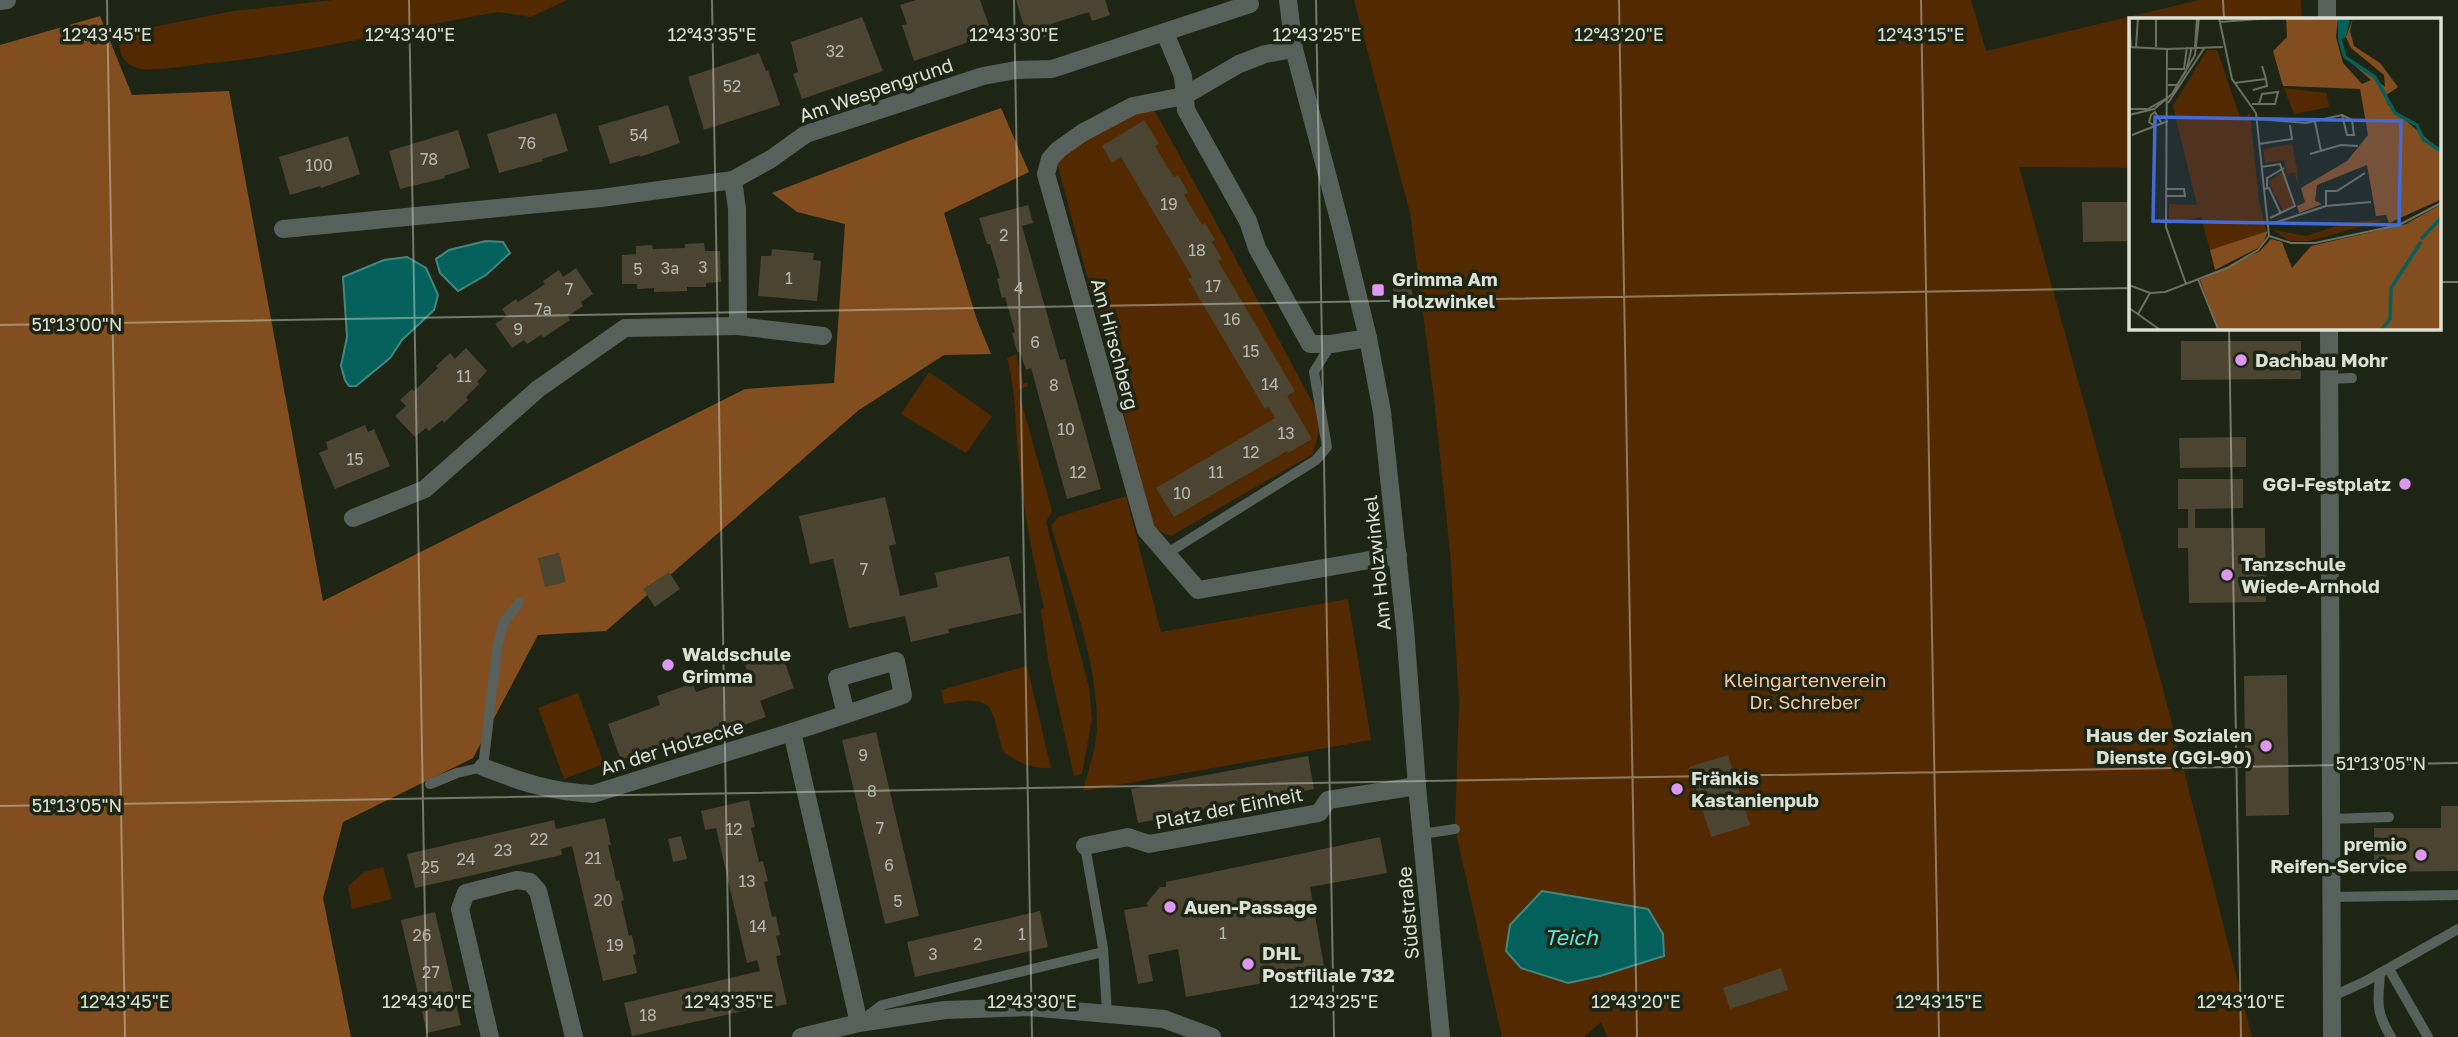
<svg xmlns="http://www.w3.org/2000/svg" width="2458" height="1037" viewBox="0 0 2458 1037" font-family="'Golos Text',sans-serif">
<rect width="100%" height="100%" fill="#1f2514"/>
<g fill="#522901">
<path d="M333,0H567L531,17L498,12C400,29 302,55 203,64C184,66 164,70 145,69C124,68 113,50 124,33L233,11Z"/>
<path d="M1354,0H1971L1986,51L2199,0H2301L2302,19H2131V168L2019,167L2162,685L2252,1037H1607L1601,1022L1584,1037H1502L1455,829L1459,701L1450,552L1434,398L1410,213Z"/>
<path d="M1153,108C1209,207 1262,309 1316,409L1319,431L1313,454L1171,536L1154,529L1057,163C1075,138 1123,117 1153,108Z"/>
<path d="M1016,354L1023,384L1027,382L1028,386L1018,390L1052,511L1046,522L1089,688L1092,719L1082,774L1074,776L1048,660L1041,610L1044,607C1032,557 1023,507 1018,456C1015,423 1016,391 1007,358Z"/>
<path d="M929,372L992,416L966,453L901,414Z"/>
<path d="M1126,496L1161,632L1348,599L1371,740L1083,791C1087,774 1094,755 1096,738C1103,675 1069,587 1051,526L1058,517Z"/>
<path d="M1027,666L1051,768C1032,769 1018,763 1003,751C990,706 997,694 944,704L941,690Z"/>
<path d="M578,693L604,764L564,779L538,708Z"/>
<path d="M383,867L392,899L352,909L348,886L364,872Z"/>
</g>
<path fill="#824d1f" d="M100,16L132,95L229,91L323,601L745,389L834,383L845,224L797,212L772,193L916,138L1001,108L1029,172L944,213L977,320L991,354L944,355L859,410L606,631L538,635L473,758L343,822L323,898L351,1037H0V45Z"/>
<g fill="#03605b" stroke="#448780" stroke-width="2">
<path d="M486,241L503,242L510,253L486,275L458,291L440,273L436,259L449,250Z"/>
<path d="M407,257L426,268L438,295L434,310L402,340L390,358L356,386H349L345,380L341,366L347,337L343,277L384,260Z"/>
<path d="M1542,891L1648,909L1663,934L1664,956L1600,976L1568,983L1521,968L1506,951L1510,925Z"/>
</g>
<g fill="#4b4431">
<path d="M916,0H980L992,34L914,61L902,25L907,24L900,5Z"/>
<path d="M1016,0H1105L1110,15L1092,21L1089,12L1051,24L1054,34L1036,40L1032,27L1025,30Z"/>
<path d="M862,17L883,71L802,99L793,74L798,72L791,42Z"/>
<path d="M759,53L766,71L768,70L780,105L704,130L688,77Z"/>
<path d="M668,105L680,143L640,157V155L610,164L598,126Z"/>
<path d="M556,113L568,151L542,159L543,161L499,173L487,134Z"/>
<path d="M1144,120L1159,144L1155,146L1168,168L1174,177L1178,175L1188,192L1184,195L1202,225L1205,223L1215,240L1212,242L1222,259L1218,261L1295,391L1287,396L1312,439L1288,453L1287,451L1277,457L1174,517L1156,488L1275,418L1269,407L1265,409L1188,279L1192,277L1121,157L1112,163L1102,146Z"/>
<path d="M458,130L470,168L444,176L445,178L400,189L389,151Z"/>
<path d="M348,136L360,174L321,188L320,186L290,195L279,157Z"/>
<path d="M2082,202H2131V241L2083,242Z"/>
<path d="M1028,205L1033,223L1022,226L1060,360L1065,359L1101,489L1067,499L1031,368L1026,370L1020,352H1017L1012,333L1015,332L1005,297L1002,298L997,279L1000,278L990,244H987L979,218Z"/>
<path d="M704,243L705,251H720L721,282L706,283V287H687V291L654,292V288L637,289V284H622V255L636,254V246L652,245L653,249L685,248V244Z"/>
<path d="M772,249L814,253L813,260L821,261L817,301L758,296L761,256H771Z"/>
<path d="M576,268L593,294L581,302L583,306L568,316L570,320L543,338L541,335L527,344L524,340L512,348L495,324L507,316L502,309L516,299L518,302L545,284L543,281L559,270L563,277Z"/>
<path d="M1409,274L1413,297L1395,300L1391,277Z"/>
<path d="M2181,341H2301V379L2181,380Z"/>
<path d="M466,348L487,371L477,382L479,384L466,397L468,400L444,423L442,420L429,431L426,428L415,437L395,416L406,406L400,400L412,389L414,391L438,368L436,366L450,353L455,359Z"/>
<path d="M365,425L368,432L374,429L390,466L335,489L319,453L328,449L326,442Z"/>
<path d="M2246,437V467L2180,468L2179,438Z"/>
<path d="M2178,479H2243V508L2195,509V528H2265L2266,602L2189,603L2188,548H2178V528H2188V509H2178Z"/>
<path d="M885,497L896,544L889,546L900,596L938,587L935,573L1009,556L1022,613L948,629L949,633L911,642L905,616L849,628L833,559L810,564L799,516Z"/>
<path d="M559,553L566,582L545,587L538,558Z"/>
<path d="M669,572L680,589L655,607L643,589Z"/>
<path d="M781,652L794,688L760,701L766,717L677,749L674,741L621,760L608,724L660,705L657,696L693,683L696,692L748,674L745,665Z"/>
<path d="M2287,675L2289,815L2246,816L2244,676Z"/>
<path d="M876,732L919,916L885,924L842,740Z"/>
<path d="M1728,755L1750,825L1711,837L1689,767Z"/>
<path d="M1308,756L1314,789L1138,823L1131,789Z"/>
<path d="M749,800L755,827L751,828L759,862L763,861L768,881L764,882L772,917L776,916L780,935L776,936L781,955L776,956L787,1004L761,1010V1007L632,1036L624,1003L760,971L757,960L747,963L716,828L705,830L701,811Z"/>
<path d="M2441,806H2458V871L2374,872V828H2441Z"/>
<path d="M605,818L611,845H608L614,870L616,881L619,880L624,900L621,901L629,936L632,935L636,954L633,955L637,973L603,981L572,846L561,849L562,855L415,888L407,854L554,820L556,829Z"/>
<path d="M681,836L687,859L673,862L668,839Z"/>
<path d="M1380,837L1387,873L1310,887L1325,972L1186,997L1178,949L1148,955L1153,981L1138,984L1124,910L1149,906L1146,904L1160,887H1166V882Z"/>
<path d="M1040,911L1048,947L915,977L907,942Z"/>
<path d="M435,912L461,1025L427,1033L401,920Z"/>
<path d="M1781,968L1788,990L1730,1009L1723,988Z"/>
</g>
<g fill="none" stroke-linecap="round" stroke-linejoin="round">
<g stroke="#58605b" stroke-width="10">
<path d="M2328,379L2352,378"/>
<path d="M1166,554L1316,460L1327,447L1314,372L1331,344"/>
<path d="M430,784L457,773L483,767L497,649L503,623L519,603"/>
<path d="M2331,819L2389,817"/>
<path d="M1422,834L1455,829"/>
<path d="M1085,846L1103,948L1107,1013"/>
<path d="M2332,897L2458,895"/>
<path d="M2389,969L2428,1037"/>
<path d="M2380,973C2378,1003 2375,1010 2391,1037"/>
<path d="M2331,997L2366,981L2458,929"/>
<path d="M862,1020L882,1005L1103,952"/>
</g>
<g stroke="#58605b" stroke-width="18">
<path d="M1288,0L1294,49L1342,231L1368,338L1382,412L1405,628L1417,786L1441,1037"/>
<path d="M2327,0V19"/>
<path d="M0,1L7,0"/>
<path d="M1165,33L1183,76L1186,110L1248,221L1257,248L1310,344H1331L1368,338"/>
<path d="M1294,49L1265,54L1239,64L1184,96L1133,106L1082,133L1058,150L1050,159L1046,174L1146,530L1198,590L1398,555"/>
<path d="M283,229L601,198L733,180L771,159L806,134L983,76L1016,70L1052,69L1250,4"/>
<path d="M738,326L823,336"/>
<path d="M2329,327L2332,1037"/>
<path d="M353,518L425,489L538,389L625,328L738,326L737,209L733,180"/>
<path d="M792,732L859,1023"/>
<path d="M483,767C521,782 552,792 593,794L792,732C829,720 866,708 903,695L896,661L837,678L846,714"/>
<path d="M1085,846L1128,837L1149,844L1319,813L1328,800L1417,786"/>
<path d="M490,1037L460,909L466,893L517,880L530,882L538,891L574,1037"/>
<path d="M801,1037L859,1023L945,1010L1029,1007L1164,1019L1212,1037"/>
</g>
</g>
<path fill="none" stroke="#dce1d5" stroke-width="2" stroke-opacity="0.45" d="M107,0L125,1037M409,0L427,1037M712,0L730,1037M1014,0L1032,1037M1316,0L1334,1037M1619,0L1637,1037M1921,0L1939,1037M2223,0L2224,19M2439,282H2458M0,325L2131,288M2229,327L2241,1037M0,806L2458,763"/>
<g fill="#de98f2" stroke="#1f2514" stroke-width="2.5">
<rect x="1371" y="283" width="14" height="14" rx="3.5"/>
<circle cx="2241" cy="360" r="7"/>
<circle cx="2405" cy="484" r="7"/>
<circle cx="2227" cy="575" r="7"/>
<circle cx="668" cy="665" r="7"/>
<circle cx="2266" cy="746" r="7"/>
<circle cx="1677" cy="789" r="7"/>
<circle cx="2421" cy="855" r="7"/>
<circle cx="1170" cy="907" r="7"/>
<circle cx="1248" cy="964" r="7"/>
</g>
<g text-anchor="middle" stroke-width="7" stroke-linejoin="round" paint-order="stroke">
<g font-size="16" fill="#b8baac">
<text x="835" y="57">32</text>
<text x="732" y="92">52</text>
<text x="639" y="141">54</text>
<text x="527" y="149">76</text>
<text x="429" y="165">78</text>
<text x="319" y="171">100</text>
<text x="1169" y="210">19</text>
<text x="1004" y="241">2</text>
<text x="1197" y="256">18</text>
<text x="703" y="273">3</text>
<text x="670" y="274">3a</text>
<text x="638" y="275">5</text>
<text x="789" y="284">1</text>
<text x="1213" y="292">17</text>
<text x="1019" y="294">4</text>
<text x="569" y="295">7</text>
<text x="543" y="315">7a</text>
<text x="1232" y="325">16</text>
<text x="518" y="335">9</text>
<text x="1035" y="348">6</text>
<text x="1251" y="357">15</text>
<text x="464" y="382">11</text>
<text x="1270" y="390">14</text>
<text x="1054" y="391">8</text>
<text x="1066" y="435">10</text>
<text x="1286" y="439">13</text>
<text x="1251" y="458">12</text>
<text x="355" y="465">15</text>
<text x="1078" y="478">12</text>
<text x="1216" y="478">11</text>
<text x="1182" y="499">10</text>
<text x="864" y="575">7</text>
<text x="863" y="761">9</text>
<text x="872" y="797">8</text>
<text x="880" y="834">7</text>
<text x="734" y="835">12</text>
<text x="539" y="845">22</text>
<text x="503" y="856">23</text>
<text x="593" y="864">21</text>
<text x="466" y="865">24</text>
<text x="889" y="871">6</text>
<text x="430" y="873">25</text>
<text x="747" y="887">13</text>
<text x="603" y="906">20</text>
<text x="898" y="907">5</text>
<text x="758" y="932">14</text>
<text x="1223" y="939">1</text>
<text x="1022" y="940">1</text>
<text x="422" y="941">26</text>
<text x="978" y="950">2</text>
<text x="615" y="951">19</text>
<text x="933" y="960">3</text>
<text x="431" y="978">27</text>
<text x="648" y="1021">18</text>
</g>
<g font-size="19" fill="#dce1d5" stroke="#1f2514">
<text transform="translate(876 90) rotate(-19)" y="7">Am Wespengrund</text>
<text transform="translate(1115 344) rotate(75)" y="7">Am Hirschberg</text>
<text transform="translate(1377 563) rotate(-96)" y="7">Am Holzwinkel</text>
<text transform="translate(672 747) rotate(-17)" y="7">An der Holzecke</text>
<text transform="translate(1229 808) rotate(-11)" y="7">Platz der Einheit</text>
<text transform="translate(1408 913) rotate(-95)" y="7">Südstraße</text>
</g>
<g font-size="19" font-weight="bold" fill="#dce1d5" stroke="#1f2514" text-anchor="start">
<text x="1392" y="286">Grimma Am<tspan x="1392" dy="22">Holzwinkel</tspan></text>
<text x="2255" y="367">Dachbau Mohr</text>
<text x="2391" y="491" text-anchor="end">GGI-Festplatz</text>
<text x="2241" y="571">Tanzschule<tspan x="2241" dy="22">Wiede-Arnhold</tspan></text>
<text x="682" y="661">Waldschule<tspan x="682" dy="22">Grimma</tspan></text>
<text x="2252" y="742" text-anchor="end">Haus der Sozialen<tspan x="2252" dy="22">Dienste (GGI-90)</tspan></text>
<text x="1691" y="785">Fränkis<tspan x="1691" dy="22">Kastanienpub</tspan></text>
<text x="2407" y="851" text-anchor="end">premio<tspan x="2407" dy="22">Reifen-Service</tspan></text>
<text x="1184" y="914">Auen-Passage</text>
<text x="1262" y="960">DHL<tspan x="1262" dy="22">Postfiliale 732</tspan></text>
</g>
<g font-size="19" fill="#f8c6a2" stroke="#1f2514">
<text x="1805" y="687">Kleingartenverein<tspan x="1805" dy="22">Dr. Schreber</tspan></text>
</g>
<g font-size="21" font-style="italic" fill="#5bece4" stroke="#1f2514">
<text x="1571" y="945">Teich</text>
</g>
</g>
<g transform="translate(2129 18)">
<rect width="312" height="312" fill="#1f2514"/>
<path d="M78,32H88L112,102L121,95L130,183L138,216L81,232L72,199L40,206V186L68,187L44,88ZM155,70L198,75L200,89L165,96ZM163,126L168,151L169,170L166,154L158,156L155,142L136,145L134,131ZM156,152L165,189L155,194L139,164ZM258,201L180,223H161L144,212L177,218L217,205Z" fill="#522901"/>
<path d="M157,0H209L207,19L214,45L233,66L242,62L225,47L228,45L256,69L255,57L222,30L217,19L224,0L221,13L225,28L251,45L269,69L256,78L259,87L311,132V182L260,205L257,197L247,198L238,147L188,167L186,183L193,186L170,195L168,188L176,184L172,170L218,143L239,117L231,71L154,68L144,33L158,19ZM311,187V311H89L71,262L131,233L142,221L153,224L163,250L182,228L277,206ZM139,213L135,223L129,230L86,252L81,232Z" fill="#824d1f"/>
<path d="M209,0H221L217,19L209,23Z" fill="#03605b"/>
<path fill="none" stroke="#03605b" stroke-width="3.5" d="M211,22L216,39L246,59L266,95L288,107L294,121L312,133M292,221L312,200M253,311L261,301L262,270L292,224"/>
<path fill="none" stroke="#6b7061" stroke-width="2" d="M0,1L2,29M90,4L144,0M0,29L38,31M7,29L9,0M27,29V0M66,29L68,0M38,31L37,209L57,266M38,31L94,29M39,51H55L58,29M105,65L137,61L133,48M39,67H48L57,53L63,29M124,72L138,68L137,61M39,85L76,29M123,86H146L149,74L133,76L130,86M0,91H19L38,80M0,97L25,91L43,76L66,37L70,0M128,101L177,105L213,97L218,117H225L223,102L213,97M186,104L192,133M27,109L20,104L22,97L26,94L33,106M3,117L39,103M130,126L163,121L161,107M181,136L212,127L229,128M132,149L151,146L166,188L141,200M138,170V160L155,150M134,171L140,170L152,196M38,178H56L55,171H38M197,188V173H208L236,155M145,205L197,188L242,184M140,218L162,225H186L270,207L312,185M69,261L89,311M0,267L21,275L36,274L98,250L129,232L140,218L127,95L103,61L90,0M0,290L30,311M9,296L21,275"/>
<path fill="#436bd7" fill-opacity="0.15" stroke="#436bd7" stroke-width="3.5" d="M26,99L272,103L270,207L24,203Z"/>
<rect width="312" height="312" fill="none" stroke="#dce1d5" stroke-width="3.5"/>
</g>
<g font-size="18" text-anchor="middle" fill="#dce1d5" stroke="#1f2514" stroke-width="7" stroke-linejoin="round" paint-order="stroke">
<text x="107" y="41">12°43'45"E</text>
<text x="410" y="41">12°43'40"E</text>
<text x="712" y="41">12°43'35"E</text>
<text x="1014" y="41">12°43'30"E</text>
<text x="1317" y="41">12°43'25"E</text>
<text x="1619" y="41">12°43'20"E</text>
<text x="1921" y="41">12°43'15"E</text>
<text x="77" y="331">51°13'00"N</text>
<text x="2381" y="770">51°13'05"N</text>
<text x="77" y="812">51°13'05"N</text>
<text x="125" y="1008">12°43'45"E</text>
<text x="427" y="1008">12°43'40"E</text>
<text x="729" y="1008">12°43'35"E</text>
<text x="1032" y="1008">12°43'30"E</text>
<text x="1334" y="1008">12°43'25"E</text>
<text x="1636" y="1008">12°43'20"E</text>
<text x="1939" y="1008">12°43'15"E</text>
<text x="2241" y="1008">12°43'10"E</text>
</g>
</svg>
